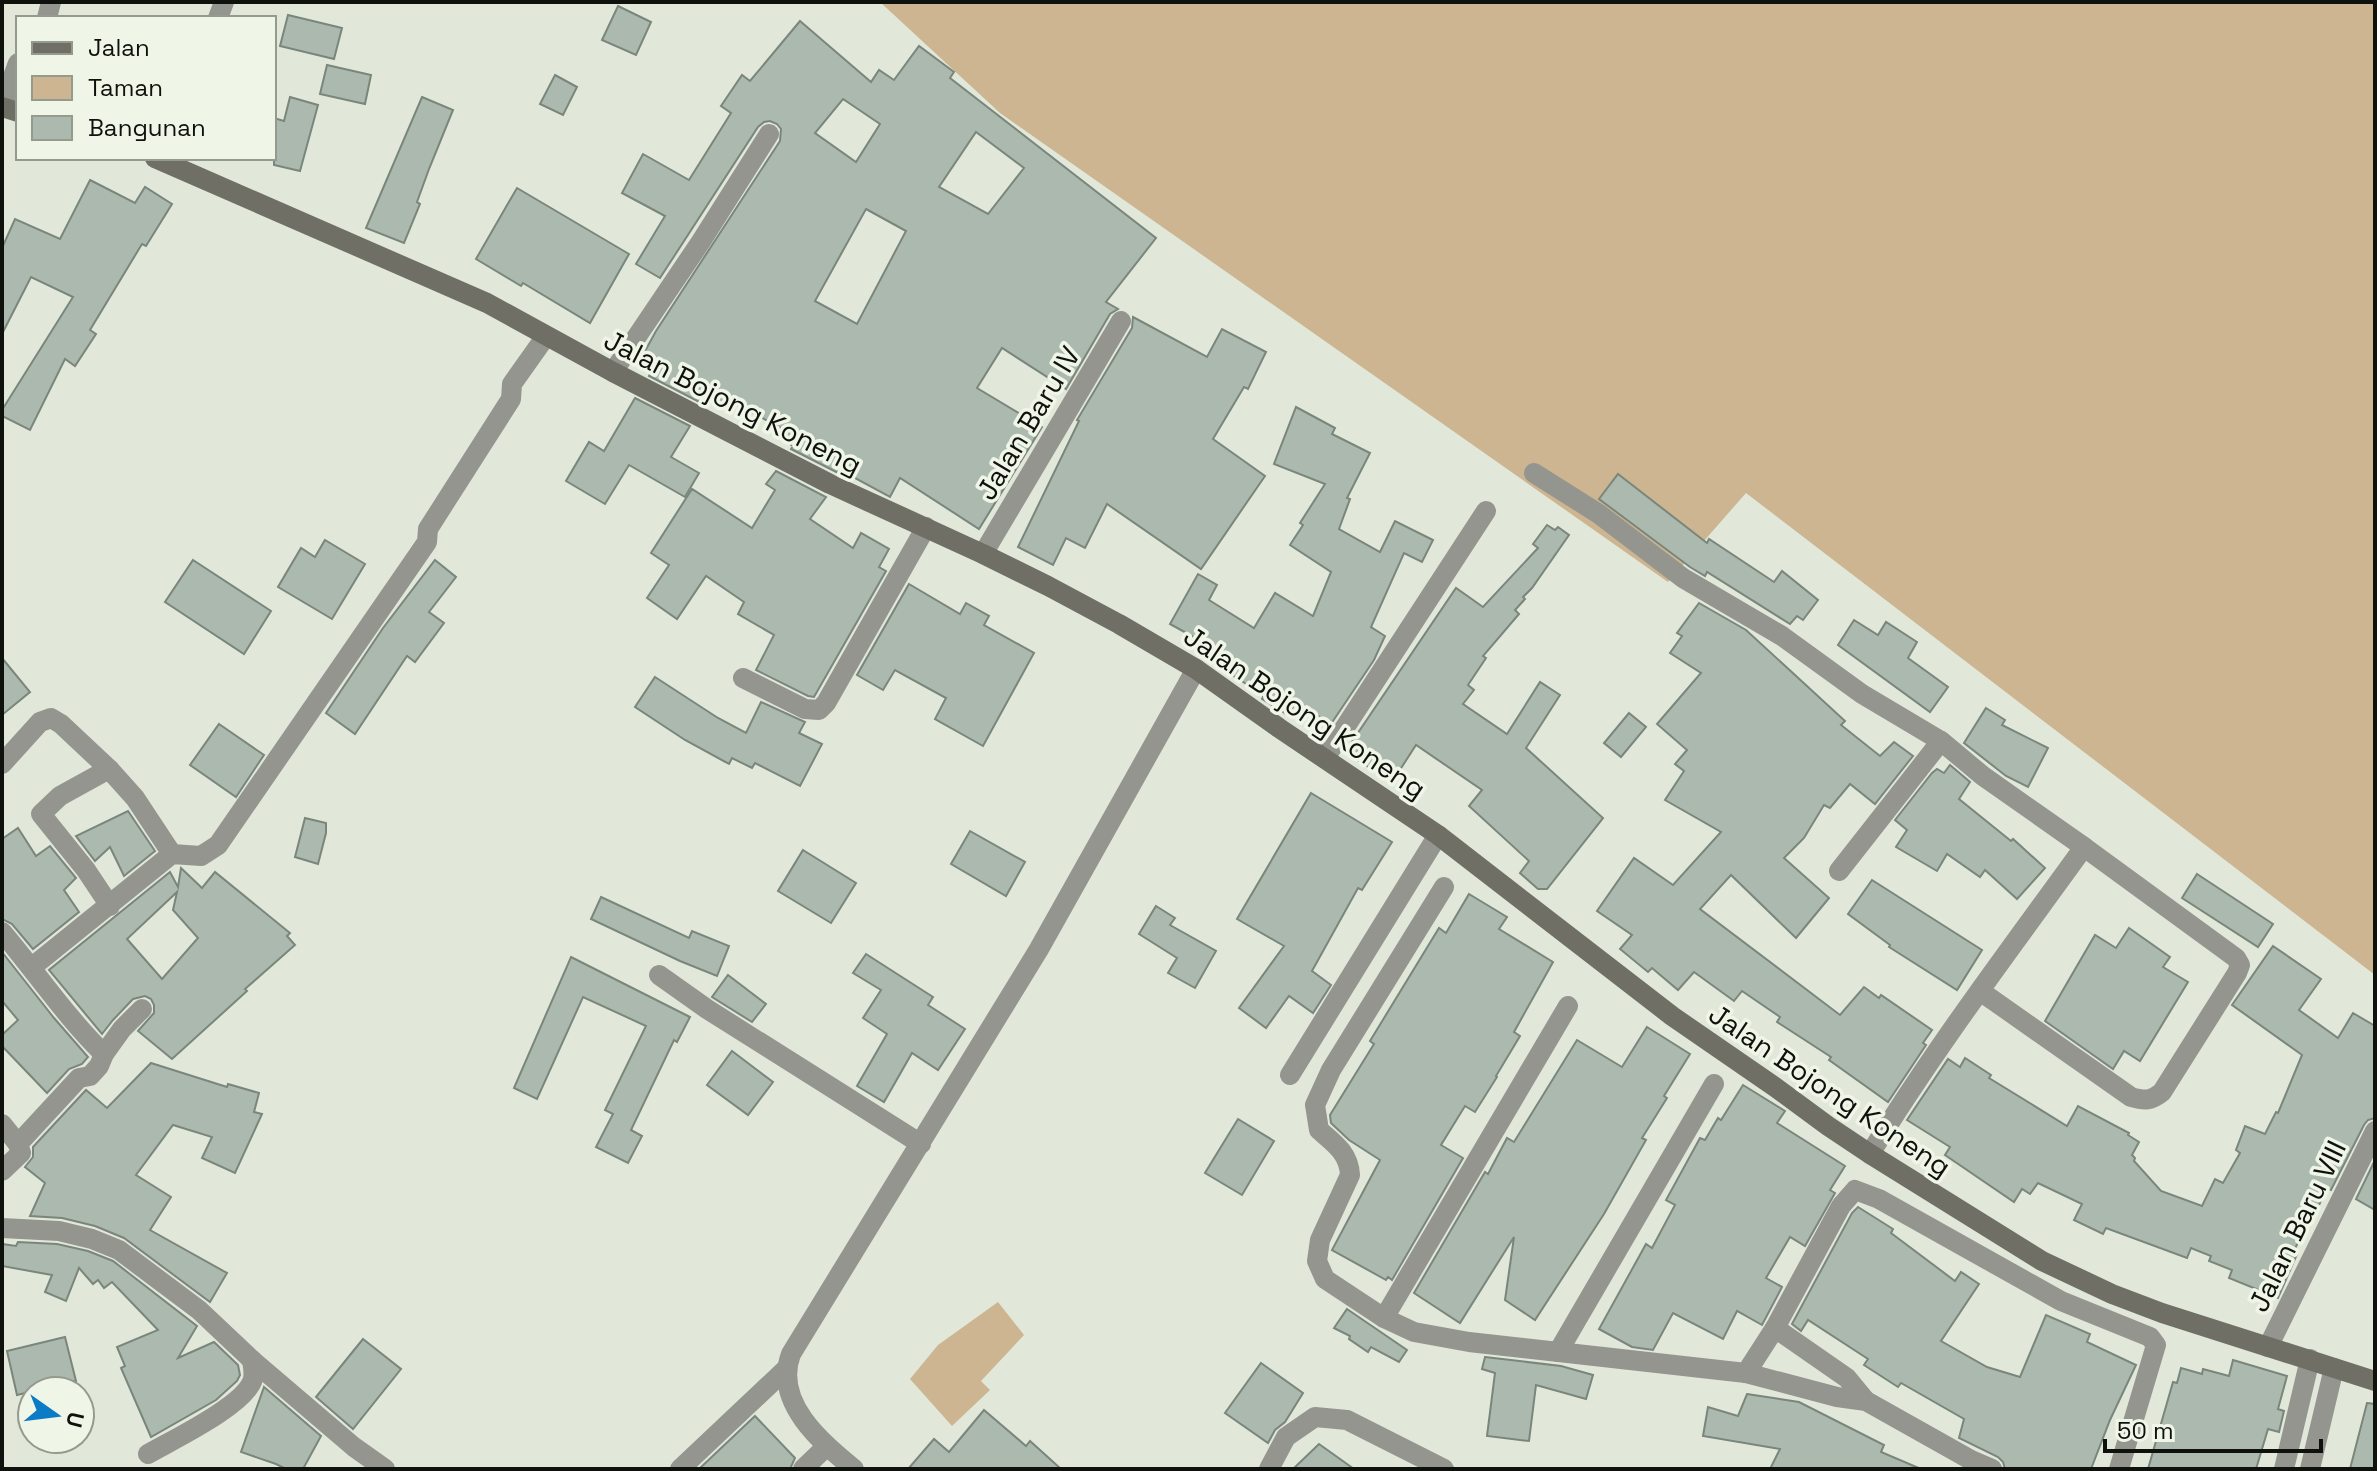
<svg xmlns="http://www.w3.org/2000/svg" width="2377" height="1471" viewBox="0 0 2377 1471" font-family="'Space Grotesk',sans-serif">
<rect width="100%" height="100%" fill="#e1e8da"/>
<g fill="#ccb590">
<path d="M880,2H2375V975L1746,493L1668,582L1000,113Z"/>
<path d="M998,1302L1024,1335L981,1381L990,1390L952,1426L910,1379L938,1345Z"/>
</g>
<g fill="#acb9af" stroke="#7a867c" stroke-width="2" fill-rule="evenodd">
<path d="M618,6L651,22L636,55L602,40Z"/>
<path d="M288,15L342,28L334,59L280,46Z"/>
<path d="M800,21L871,82L879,70L894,80L919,46L954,72L950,78L1156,238L1106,302L1118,309L1110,314L1066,389L1002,348L977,388L1042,427L979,529L900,478L890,497L844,472L842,475L791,449L793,446L776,436L781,428L736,404L732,410L707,396L703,404L649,376L651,372L638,364L656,331L780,141L781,129L777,124L770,121L764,122L758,127L660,278L636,264L665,216L622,193L643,154L689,180L731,113L721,106L742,75L750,81ZM843,99L880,124L856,162L815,133ZM976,132L1024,168L988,214L939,187ZM866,209L906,231L857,324L815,301Z"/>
<path d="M327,65L371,75L365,104L320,94Z"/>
<path d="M555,75L577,87L563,115L540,104Z"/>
<path d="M290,97L318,105L300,171L274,165V118L284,121Z"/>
<path d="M422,97L453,110L429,169L417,202L420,204L404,243L366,228Z"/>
<path d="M90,180L135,203L145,187L172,204L146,246L142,244L90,330L96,334L75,366L65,359L30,430L2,416V410L73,297L31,277L2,334V248L15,219L60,239Z"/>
<path d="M517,188L629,254L590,323L523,283L521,286L476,259Z"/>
<path d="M1133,317L1207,357L1222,329L1266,352L1248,389L1244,387L1213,439L1265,476L1201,569L1107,504L1085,548L1066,538L1053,565L1018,547L1079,421L1077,420L1132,328Z"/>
<path d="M635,398L690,426L671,457L699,473L685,497L629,465L605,504L566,481L589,442L604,451Z"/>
<path d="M1296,407L1335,428L1332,434L1370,453L1347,498L1350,499L1339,529L1380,552L1395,521L1433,540L1422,562L1404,553L1371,627L1385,636L1374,660L1331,724L1296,702L1288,715L1262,699L1264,695L1214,664L1221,652L1170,624L1198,574L1217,585L1209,600L1254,628L1275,593L1313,616L1331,572L1290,545L1303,525L1300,523L1325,484L1274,464Z"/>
<path d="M776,471L826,497L810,519L853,548L861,533L889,549L879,567L886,571L814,697L808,696L756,670L774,635L738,614L744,602L706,576L677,619L647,598L669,565L651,553L692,489L752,528L775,490L766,484Z"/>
<path d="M1618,474L1707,543L1709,539L1774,582L1782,571L1818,600L1803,620L1797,616L1790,624L1707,572L1705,576L1690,567L1599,499Z"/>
<path d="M1547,525L1555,530L1558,527L1569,535L1532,588L1523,597L1525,599L1515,610L1519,614L1483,656L1486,658L1468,685L1474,690L1463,704L1507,734L1540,682L1560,695L1526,748L1603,818L1547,889H1538L1520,873L1529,861L1469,806L1482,790L1416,745L1396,776L1377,764L1373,770L1345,752L1456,588L1483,607L1538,548L1533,544Z"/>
<path d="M325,540L365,564L332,619L278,587L301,548L315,557Z"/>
<path d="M193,560L271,611L244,654L165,602Z"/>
<path d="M435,560L456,577L429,612L444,623L415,662L407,656L355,734L326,713L383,628Z"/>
<path d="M909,584L960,614L966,603L989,616L984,625L1034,653L983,746L935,719L946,698L895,670L883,690L857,675Z"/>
<path d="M1699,603L1746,630L1845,721L1841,725L1880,756L1894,742L1913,756L1875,804L1850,784L1830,808L1824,805L1804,838L1784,858L1829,898L1796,938L1731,875L1700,909L1840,1015L1864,987L1879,998L1881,995L1932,1030L1923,1043L1926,1045L1888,1102L1829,1060L1831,1057L1777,1022L1780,1017L1742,991L1734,1001L1694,972L1678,990L1652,968L1648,972L1620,949L1632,935L1597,911L1634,858L1673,885L1721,832L1665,800L1684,771L1675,764L1687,750L1657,724L1701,673L1670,653L1682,636L1677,633Z"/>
<path d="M1854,620L1878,635L1886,622L1917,642L1908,658L1948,687L1930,712L1838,645Z"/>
<path d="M2,658L30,692L2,715Z"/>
<path d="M655,677L718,718L746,733L761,702L805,722L799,733L822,744L800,786L755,763L752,768L732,758L729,764L685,740L635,707Z"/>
<path d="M1986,708L2005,720L2002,725L2048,748L2028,787L2006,776L1964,743Z"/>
<path d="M1629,713L1646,727L1621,757L1604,743Z"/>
<path d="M219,724L264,755L236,797L190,765Z"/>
<path d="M1950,765L1970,782L1959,799L2011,841L2013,839L2045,868L2017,899L1985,870L1980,877L1947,854L1937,871L1896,847L1907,830L1895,820L1932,773L1937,769L1944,773Z"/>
<path d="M1311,793L1392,842L1362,890L1358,888L1312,971L1331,985L1313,1013L1289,996L1266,1028L1239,1008L1284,946L1237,919Z"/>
<path d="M128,811L155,851L124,876L110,847L95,861L76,836Z"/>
<path d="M305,818L326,823V833L318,864L295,857Z"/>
<path d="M18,828L36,856L50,846L76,878L64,890L79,912L33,949L12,924L2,919V839Z"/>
<path d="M970,831L1025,862L1006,896L951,864Z"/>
<path d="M803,850L856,883L831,923L778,891Z"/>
<path d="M181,868L202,888L215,872L290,933L287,936L295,945L245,989L247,991L172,1059L138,1031L154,1013V1005L151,999L145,996L133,999L113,1020L102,1034L49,970L170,872L178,887ZM177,892L173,910L198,938L162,979L127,939Z"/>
<path d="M2197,874L2273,924L2258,947L2182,898Z"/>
<path d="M1872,880L1982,950L1957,990L1889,947L1890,945L1848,914Z"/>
<path d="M1469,894L1507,917L1499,929L1553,962L1514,1032L1520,1036L1496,1076L1497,1077L1475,1112L1465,1106L1441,1145L1463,1158L1392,1280L1388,1277L1386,1280L1332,1250L1380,1160L1349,1140L1331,1123L1330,1115L1374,1044L1370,1041L1439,928L1446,933Z"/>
<path d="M601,897L689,938L692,931L729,946L717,976L680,961L591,919Z"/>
<path d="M1156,906L1175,918L1170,925L1216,951L1195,988L1168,973L1177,958L1139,934Z"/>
<path d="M2129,928L2170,957L2163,967L2188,982L2140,1061L2124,1051L2113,1069L2045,1021L2095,935L2116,948Z"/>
<path d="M2273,946L2321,979L2299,1010L2338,1038L2353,1013L2375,1026V1118L2368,1120L2364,1125L2331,1190L2326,1188L2317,1210L2313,1209L2294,1251L2298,1252L2278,1298L2229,1278L2232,1270L2209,1261L2211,1256L2191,1248L2187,1258L2106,1228L2103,1234L2074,1220L2082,1204L2038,1183L2030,1194L2022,1189L2014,1202L1945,1155L1950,1147L1907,1120L1948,1059L1960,1067L1965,1058L1991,1075L1989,1078L2067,1126L2078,1106L2129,1133L2128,1135L2139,1142L2132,1155L2135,1158L2134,1161L2161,1191L2202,1206L2215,1179L2223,1183L2240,1153L2236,1150L2245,1126L2265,1134L2276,1112L2278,1113L2302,1055L2232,1005Z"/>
<path d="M2,952L54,1018L88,1057L82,1064L69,1069L47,1093L2,1046V1035L18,1020L2,1001Z"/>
<path d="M866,954L933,997L928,1005L965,1029L938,1070L912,1053L884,1102L857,1086L887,1034L863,1018L881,990L853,973Z"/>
<path d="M571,957L690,1017L677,1042L674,1040L631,1130L642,1136L628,1163L596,1147L613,1114L605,1110L646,1026L583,997L537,1099L514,1088Z"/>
<path d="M728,975L766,1004L752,1022L712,997Z"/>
<path d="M1647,1027L1690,1054L1664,1096L1667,1098L1642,1138L1646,1140L1604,1214L1535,1320L1505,1300L1514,1237L1460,1323L1414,1293L1485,1172L1488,1174L1507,1138L1514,1142L1577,1040L1622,1067Z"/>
<path d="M732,1051L773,1082L748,1115L707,1085Z"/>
<path d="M151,1063L227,1087L228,1084L259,1093L254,1112L262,1114L235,1173L202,1158L212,1137L173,1125L136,1175L171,1197L150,1230L227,1273L210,1302L124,1238L95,1226L62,1218L30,1216L45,1183L25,1167L33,1157V1147L86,1090L107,1108Z"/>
<path d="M1743,1085L1785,1111L1777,1123L1845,1166L1830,1190L1835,1193L1805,1246L1790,1237L1766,1278L1782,1287L1762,1325L1737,1311L1723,1339L1673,1313L1653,1350L1632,1347L1599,1329L1646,1244L1652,1248L1675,1205L1666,1200L1700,1138L1705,1140L1718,1118L1721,1120Z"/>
<path d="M1238,1119L1274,1141L1242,1195L1205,1173Z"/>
<path d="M2375,1160V1210L2356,1199Z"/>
<path d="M1858,1207L1893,1229L1891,1233L1955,1281L1961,1272L1979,1284L1941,1341L1987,1367L2020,1377L2046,1315L2090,1334L2087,1342L2136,1365L2110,1420L2091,1469H2005L2003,1462L1998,1457L1959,1438L1964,1419L1901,1383L1898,1387L1864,1365L1868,1359L1808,1320L1801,1331L1792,1324L1852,1213Z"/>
<path d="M18,1242L57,1244L88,1251L113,1261L197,1326L178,1358L214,1342L238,1365L240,1375L237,1381L216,1400L151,1437L121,1368L125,1366L117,1347L158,1330L112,1282L104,1288L98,1280L93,1284L79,1268L66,1301L45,1292L52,1275L2,1266V1244L16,1246Z"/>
<path d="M1347,1309L1407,1350L1399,1362L1371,1347L1368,1352L1349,1339L1350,1336L1334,1328Z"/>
<path d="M65,1337L76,1381L17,1395L7,1351Z"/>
<path d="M363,1339L401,1369L353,1429L316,1397Z"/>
<path d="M1485,1357L1561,1366L1593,1375L1586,1399L1536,1385L1529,1441L1487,1436L1495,1373L1482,1369Z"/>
<path d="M2233,1360L2287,1376L2278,1409L2284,1411L2279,1432L2268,1429L2256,1469H2148L2173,1382L2177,1383L2181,1368L2202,1374L2203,1369L2229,1376Z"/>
<path d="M1261,1363L1303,1393L1285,1422L1275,1430L1268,1443L1225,1413Z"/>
<path d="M264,1387L321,1436L303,1469H286L276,1464L241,1452Z"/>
<path d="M1747,1394L1799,1402L1884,1445L1881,1452L1921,1469H1770L1780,1449L1703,1436L1708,1407L1738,1416Z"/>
<path d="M2367,1403L2375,1404V1469H2350Z"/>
<path d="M984,1410L1026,1446L1030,1441L1061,1469H908L934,1439L949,1452Z"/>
<path d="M755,1416L795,1458L790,1469H699Z"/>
<path d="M1319,1444L1354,1469H1293Z"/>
</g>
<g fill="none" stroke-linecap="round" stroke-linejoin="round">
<g stroke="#95958f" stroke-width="20">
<path d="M47,18L51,2"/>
<path d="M218,18L224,2"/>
<path d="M2,106L18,63"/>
<path d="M613,372L700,243L769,134"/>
<path d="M1534,473L1599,514L1683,578L1782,636L1862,694L1941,741L1983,776L2084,847C2011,948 1935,1048 1870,1154"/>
<path d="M983,554L1121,321"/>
<path d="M743,678L805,709L819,710L826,703L926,527"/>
<path d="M1325,758L1486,511"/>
<path d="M2,764L40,722L51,718L61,724L109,769L135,798L172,854"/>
<path d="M109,769L60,796L41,814L86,870L110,906"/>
<path d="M1839,871L1941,741"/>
<path d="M1444,887L1331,1070L1315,1105L1319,1130C1334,1143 1349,1153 1350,1175L1320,1240L1317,1261L1325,1279L1384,1318L1414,1332L1469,1342L1746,1373L1837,1397L1866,1401L1971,1460L1992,1469"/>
<path d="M2,932C36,972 66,1017 104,1054"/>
<path d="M32,967L172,854L201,856L218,845L427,542L428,529L511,399L512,384L546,336"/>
<path d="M659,975L707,1009L921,1144"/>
<path d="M1980,991L2131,1097C2145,1101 2151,1101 2162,1092L2237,973L2240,965L2236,958L2084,847"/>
<path d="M1290,1075L1438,835"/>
<path d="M2,1124L18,1144"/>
<path d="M2,1171L21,1153L18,1144L79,1078L90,1076L99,1066L104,1054L122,1029L142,1009"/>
<path d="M2,1228L59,1231L92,1239L119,1250L199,1310L252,1360L354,1447L385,1469"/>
<path d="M1384,1318L1568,1006"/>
<path d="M1775,1328L1847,1378L1866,1401"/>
<path d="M2268,1347L2375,1131"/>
<path d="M1558,1352L1714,1084"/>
<path d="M1746,1373L1775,1328L1841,1206L1855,1190L1879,1199L2061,1301L2150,1337L2156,1345L2119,1469"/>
<path d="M148,1454C172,1440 246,1405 253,1379C254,1374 253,1366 252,1360"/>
<path d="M680,1469L786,1369"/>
<path d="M803,1469L827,1446"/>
<path d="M854,1469C821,1442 773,1402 791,1354L1039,949L1196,669"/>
<path d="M1269,1469L1286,1437L1315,1417L1347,1420L1444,1469"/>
<path d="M2284,1469L2310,1359"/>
<path d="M2310,1469L2334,1368"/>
</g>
<g stroke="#6f6f65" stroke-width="20">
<path d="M2,107L18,112"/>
<path d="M155,158L487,303L613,372L830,484L983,554L1048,586L1119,624L1196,669L1279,728L1438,835L1672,1016L1775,1087L1828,1126L1870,1154L2042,1261L2112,1294L2162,1313L2375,1381"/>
</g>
</g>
<g text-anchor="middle" stroke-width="7" stroke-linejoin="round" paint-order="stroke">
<g font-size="28" fill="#0f110c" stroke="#eff5e7">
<text transform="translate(733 402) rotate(27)" y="10">Jalan Bojong Koneng</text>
<text transform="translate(1028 423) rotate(-59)" y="10">Jalan Baru IV</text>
<text transform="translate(1305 712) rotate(34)" y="10">Jalan Bojong Koneng</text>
<text transform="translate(1830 1090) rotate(34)" y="10">Jalan Bojong Koneng</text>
<text transform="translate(2297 1226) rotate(-64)" y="10">Jalan Baru VIII</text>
</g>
</g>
<rect width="2377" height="1471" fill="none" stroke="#0f110c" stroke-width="8"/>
<rect x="16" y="16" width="260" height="144" fill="#eff5e7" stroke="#959a8f" stroke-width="2"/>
<rect x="32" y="42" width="40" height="12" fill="#6f6f65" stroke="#959a8f" stroke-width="2"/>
<text x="88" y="56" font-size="24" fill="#0f110c">Jalan</text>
<rect x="32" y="76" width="40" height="24" fill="#ccb590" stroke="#959a8f" stroke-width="2"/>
<text x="88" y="96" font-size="24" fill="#0f110c">Taman</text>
<rect x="32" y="116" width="40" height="24" fill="#acb9af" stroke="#959a8f" stroke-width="2"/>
<text x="88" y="136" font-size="24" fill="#0f110c">Bangunan</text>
<g transform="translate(56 1415) rotate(104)"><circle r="38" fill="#eff5e7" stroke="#959a8f" stroke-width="2"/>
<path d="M0-6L14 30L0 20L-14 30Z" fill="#0c7bc5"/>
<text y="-12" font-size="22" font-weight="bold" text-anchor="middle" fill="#0f110c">U</text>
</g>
<path d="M2105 1439v12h216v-12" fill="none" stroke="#0f110c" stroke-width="4"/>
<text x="2117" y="1439" font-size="24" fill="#0f110c" stroke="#eff5e7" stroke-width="6" paint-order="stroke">50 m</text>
</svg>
